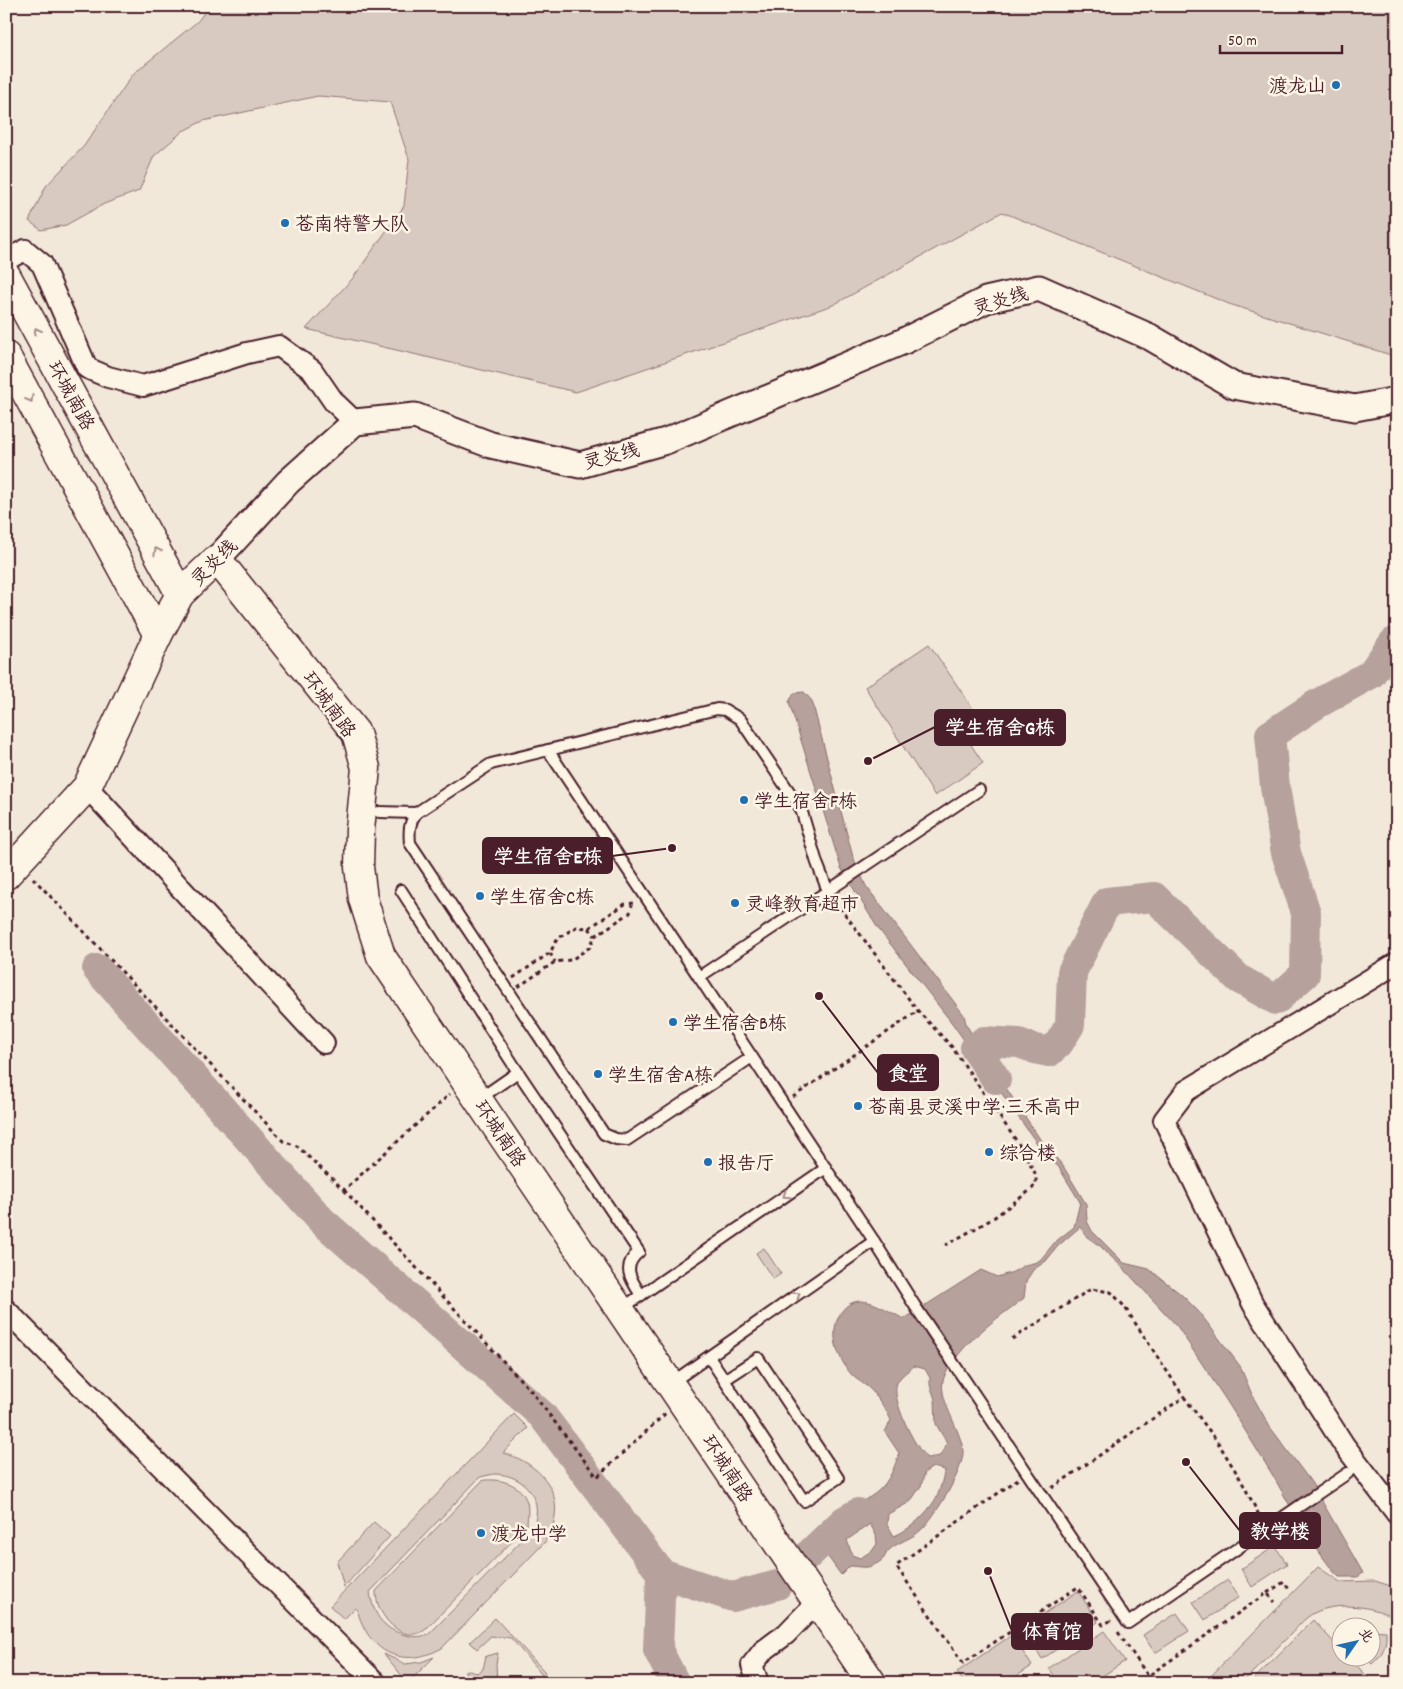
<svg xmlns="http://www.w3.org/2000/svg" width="1403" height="1689" viewBox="0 0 1403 1689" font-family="Dekko,'LXGW WenKai TC',sans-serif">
<rect width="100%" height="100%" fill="#f1e8da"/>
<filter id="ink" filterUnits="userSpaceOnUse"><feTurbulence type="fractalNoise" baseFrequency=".02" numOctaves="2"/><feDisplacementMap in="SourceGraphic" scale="10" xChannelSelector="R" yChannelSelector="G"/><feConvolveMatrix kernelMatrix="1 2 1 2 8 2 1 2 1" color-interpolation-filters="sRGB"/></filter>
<g filter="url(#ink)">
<g fill="#d8cac0" stroke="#917476" fill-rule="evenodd">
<path d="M209,6H1397V357L1229,304L1002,212L833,305L576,392L306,329L353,278L404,206L409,159L390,102L318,96L203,121L183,131L154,156L139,191L104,204L66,225L41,230L29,221L46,186L84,146L133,74L198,21Z"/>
<path d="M929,644L980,719L962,731L983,763L935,796L865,687Z"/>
<path d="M764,1248L781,1274L773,1279L756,1253Z"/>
<path d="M514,1414L528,1428L503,1453C531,1460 560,1484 555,1516C554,1526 549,1534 545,1542L442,1648C402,1670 368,1652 357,1609L355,1608L344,1619L330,1606ZM494,1474C526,1474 547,1502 531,1531L429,1634C419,1638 412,1637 402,1634C382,1628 373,1613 370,1592L480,1477Z"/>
<path d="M485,1480C503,1479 521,1484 527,1502C529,1510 527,1519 527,1526L425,1630C402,1646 375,1614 376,1591L482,1481Z"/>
<path d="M374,1522L390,1536L344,1587L337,1562Z"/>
<path d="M1275,1546L1287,1564L1252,1587L1241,1569Z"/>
<path d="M1318,1567L1340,1582L1375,1581L1397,1588V1619C1375,1606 1338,1601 1314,1613C1304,1618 1297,1628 1289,1636C1273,1652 1258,1667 1242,1683H1204Z"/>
<path d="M1228,1580L1239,1597L1205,1620L1193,1602Z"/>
<path d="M1078,1591L1098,1622L1042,1659L1023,1628Z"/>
<path d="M1177,1613L1189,1631L1155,1653L1143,1635Z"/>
<path d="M495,1618L545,1672L542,1675L511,1638L491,1636L477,1649L470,1642Z"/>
<path d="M1313,1620L1340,1649V1656L1348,1657L1374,1683H1250Z"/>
<path d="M1371,1630L1386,1631C1387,1645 1383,1655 1372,1664L1364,1657L1370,1656Z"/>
<path d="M1104,1631L1125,1661L1092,1683H1059L1049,1668Z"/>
<path d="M1012,1635L1032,1666L1006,1683H964L957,1672Z"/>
<path d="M498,1653L496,1664L497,1683H466L465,1670L477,1673L483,1669L486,1656Z"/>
<path d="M384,1654L405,1664L421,1662L434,1657L408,1683Z"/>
</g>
<path fill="#b6a19c" stroke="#8b6d6f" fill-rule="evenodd" d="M804,692L812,701L853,857L866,886L964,1015L966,1024L975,1040L992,1063L998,1076L1040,1139L1063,1166L1086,1204L1087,1221L1092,1231L1124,1263L1149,1269L1182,1295L1199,1312L1240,1366L1253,1397L1270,1427L1311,1482L1363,1573L1358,1577H1339L1333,1571L1306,1534L1272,1474L1228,1403L1177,1326L1125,1270L1100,1246L1087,1237L1080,1227L1058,1246L1046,1261L1033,1270L1026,1281L1024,1298C995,1320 962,1342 945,1375C934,1395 962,1430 963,1451C964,1470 935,1517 921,1530C912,1539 897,1542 888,1551C886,1553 885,1558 882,1560C879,1563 872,1566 868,1567C863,1568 855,1566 850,1566L841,1575L823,1550L828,1530L834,1514C871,1498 887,1494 899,1453L885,1432L891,1420C886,1409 879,1400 872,1391C866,1384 857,1381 851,1374C836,1356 828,1330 842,1311C859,1288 887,1311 904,1319L981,1270L997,1277L1013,1272L1025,1265L1037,1262L1041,1259L1055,1242L1074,1227L1080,1202L1058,1166L1048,1159L952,1023L877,927L841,868L789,702L794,693ZM914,1366L925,1369L930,1378V1385L935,1399L936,1424L947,1443L940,1456L927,1458C915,1448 890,1398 897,1383C900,1376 908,1371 914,1366ZM933,1467L945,1470C942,1480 940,1492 935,1500C926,1514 910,1530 894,1536L887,1524L888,1514L910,1502L921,1486L925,1472ZM870,1524L876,1535L877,1544L872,1551L860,1558L852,1555L847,1540Z"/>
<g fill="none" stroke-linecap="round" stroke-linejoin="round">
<g stroke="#b6a19c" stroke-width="30">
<path d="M97,969L322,1221L542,1415L661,1573"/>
<path d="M996,1079L975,1048L984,1041L1019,1043L1035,1049L1049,1052L1059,1043L1070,1025L1072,972L1107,902L1154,897L1239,979L1276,1000L1305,974L1306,913L1286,853L1275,787L1270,735L1317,704L1371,674L1394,642L1397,643"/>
<path d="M802,1561L844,1521L858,1513"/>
<path d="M675,1683L658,1650L661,1573L733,1597L777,1585"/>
</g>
<g stroke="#4a1f2b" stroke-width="14">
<g id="service">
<path d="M548,750L699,977"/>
<path d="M979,790L699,977L874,1241L915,1306L1128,1623L1348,1473"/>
<path d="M379,812L416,813L491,764L717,709L725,710L740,719L801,809L817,863L828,891"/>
<path d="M416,813C409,823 409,832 410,843L604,1134L616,1139L627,1140L752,1057"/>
<path d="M401,890L518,1072L639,1252C621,1266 631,1280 641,1295"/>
<path d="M479,1099L518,1072"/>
<path d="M621,1309L826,1168"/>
<path d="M709,1357L804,1501L838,1478L758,1358L724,1380"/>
<path d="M671,1383L874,1241"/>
</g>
</g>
<g stroke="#4a1f2b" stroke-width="24">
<g id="minor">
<path d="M6,260L25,250L42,264L87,368L108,377L143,386L247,353L279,346L312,370L334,402L355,422"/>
<path d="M87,787L324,1043"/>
<path d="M1397,963L1186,1091L1164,1120L1253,1304L1344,1445L1397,1514"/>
<path d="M6,1310L376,1683"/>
<path d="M758,1683L752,1665L763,1651L786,1634L817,1602"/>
</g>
</g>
<g stroke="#4a1f2b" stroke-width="29">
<path id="tertiary" d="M217,559L288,482L355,422L415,416L491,445L580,465L666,441L904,341L986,300L1039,288L1150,337L1234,386L1355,408L1397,400"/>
</g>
<g stroke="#4a1f2b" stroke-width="31">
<g id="secondary">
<path d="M6,275L180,594"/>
<path d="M6,356L158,635"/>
<path d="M6,875L87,787L158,635L180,594L217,559L356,733L366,768L360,830L359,867L363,899L381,956L872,1683"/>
</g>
</g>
<g stroke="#4a1f2b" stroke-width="3" stroke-dasharray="4 4" stroke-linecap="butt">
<path d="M33,878L283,1141L297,1146L344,1190L450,1094"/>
<path d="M835,901L918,1011L952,1047L1024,1152L1036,1175V1183L1032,1189L992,1219L946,1245"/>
<path d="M589,928L595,936"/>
<path d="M550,953L555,962"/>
<path d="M513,978L550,953L557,939L576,927L589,928L625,904L634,903"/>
<path d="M518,987L555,962L571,960L590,947L595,936L630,913L632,905"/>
<path d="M793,1097L918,1011"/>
<path d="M344,1190L531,1391L597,1477L666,1413"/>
<path d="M1012,1339L1091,1289L1111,1292L1124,1306L1184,1397"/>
<path d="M1018,1479L896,1566L963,1663L1078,1587L1103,1625L1110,1621L1111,1623"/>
<path d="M1052,1488L1184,1397L1217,1441L1241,1480L1261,1519"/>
<path d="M1267,1593L1284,1582L1289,1589"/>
<path d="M1118,1632L1148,1676L1267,1593L1275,1602"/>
</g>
<use href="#service" stroke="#fcf5e5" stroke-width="10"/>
<use href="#minor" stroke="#fcf5e5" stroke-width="20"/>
<use href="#tertiary" stroke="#fcf5e5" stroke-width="25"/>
<use href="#secondary" stroke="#fcf5e5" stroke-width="28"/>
</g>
<defs><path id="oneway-chevron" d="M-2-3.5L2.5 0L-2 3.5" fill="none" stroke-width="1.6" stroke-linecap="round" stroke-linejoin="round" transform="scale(1.25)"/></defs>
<g stroke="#a38a88">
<use href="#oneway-chevron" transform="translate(37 331) rotate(-119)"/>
<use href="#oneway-chevron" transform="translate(30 399) rotate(61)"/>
<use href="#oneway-chevron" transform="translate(157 551) rotate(-119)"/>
<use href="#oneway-chevron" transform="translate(786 1195) rotate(146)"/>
<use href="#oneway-chevron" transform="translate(797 1295) rotate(-35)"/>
</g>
</g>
<g fill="#1f6fb2" stroke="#fcf5e5" stroke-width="2">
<circle cx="1336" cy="85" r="5"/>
<circle cx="285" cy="223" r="5"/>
<circle cx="744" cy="800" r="5"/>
<circle cx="480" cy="896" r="5"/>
<circle cx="735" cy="903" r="5"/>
<circle cx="673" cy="1022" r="5"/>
<circle cx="598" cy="1074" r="5"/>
<circle cx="858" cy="1106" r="5"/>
<circle cx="989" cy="1152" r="5"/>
<circle cx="708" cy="1162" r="5"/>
<circle cx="481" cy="1533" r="5"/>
</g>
<g text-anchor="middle" stroke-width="5" stroke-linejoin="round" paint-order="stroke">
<g font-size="19" fill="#4a1f2b" stroke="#fcf5e5" text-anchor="start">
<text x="1326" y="92" text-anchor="end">渡龙山</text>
<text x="295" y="230">苍南特警大队</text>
<text x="754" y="807">学生宿舍F栋</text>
<text x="490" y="903">学生宿舍C栋</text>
<text x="745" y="910">灵峰教育超市</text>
<text x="683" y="1029">学生宿舍B栋</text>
<text x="608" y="1081">学生宿舍A栋</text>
<text x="868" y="1113">苍南县灵溪中学·三禾高中</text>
<text x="999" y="1159">综合楼</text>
<text x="718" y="1169">报告厅</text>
<text x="491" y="1540">渡龙中学</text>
</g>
<g font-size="19" fill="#4a1f2b" stroke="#fcf5e5">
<text transform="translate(1000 300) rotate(-17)" y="7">灵炎线</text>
<text transform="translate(72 395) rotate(61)" y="7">环城南路</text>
<text transform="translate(611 455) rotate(-14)" y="7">灵炎线</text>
<text transform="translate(213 562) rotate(-45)" y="7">灵炎线</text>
<text transform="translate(330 704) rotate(54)" y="7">环城南路</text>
<text transform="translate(501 1133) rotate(56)" y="7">环城南路</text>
<text transform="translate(728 1468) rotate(57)" y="7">环城南路</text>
</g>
</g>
<path fill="none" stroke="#4a1f2b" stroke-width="2" d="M868 761L935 727M672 848L612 856M819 996L878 1073M1186 1462L1240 1531M988 1571L1012 1631"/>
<g fill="#4a1f2b" stroke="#fcf5e5" stroke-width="2">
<circle cx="868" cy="761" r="5"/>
<circle cx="672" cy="848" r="5"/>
<circle cx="819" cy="996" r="5"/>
<circle cx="1186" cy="1462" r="5"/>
<circle cx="988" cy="1571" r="5"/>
</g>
<g fill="#4a1f2b" stroke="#4a1f2b" stroke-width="2">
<rect x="935" y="710" width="130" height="35" rx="5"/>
<rect x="483" y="838" width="129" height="35" rx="5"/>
<rect x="878" y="1055" width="60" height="35" rx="5"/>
<rect x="1240" y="1513" width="80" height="35" rx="5"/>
<rect x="1012" y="1614" width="80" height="35" rx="5"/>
</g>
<g font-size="20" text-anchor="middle" font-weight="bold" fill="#fff">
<text x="1000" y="734">学生宿舍G栋</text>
<text x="548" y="863">学生宿舍E栋</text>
<text x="908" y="1080">食堂</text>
<text x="1280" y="1538">教学楼</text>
<text x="1052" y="1638">体育馆</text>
</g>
<rect width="1403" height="1689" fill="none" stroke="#fcf5e5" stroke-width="25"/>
<rect x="12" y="12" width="1378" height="1664" fill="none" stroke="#4a1f2b" stroke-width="2" filter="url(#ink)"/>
<g transform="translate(1356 1642) rotate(56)"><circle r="24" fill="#fcf5e5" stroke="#b59f9b"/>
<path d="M0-4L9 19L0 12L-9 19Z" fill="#1f6fb2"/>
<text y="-8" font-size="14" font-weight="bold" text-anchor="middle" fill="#4a1f2b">北</text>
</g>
<path d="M1220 45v8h122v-8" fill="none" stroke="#4a1f2b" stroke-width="2.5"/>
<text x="1228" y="45" font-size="15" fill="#4a1f2b" stroke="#fcf5e5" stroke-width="4" paint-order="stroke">50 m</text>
</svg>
